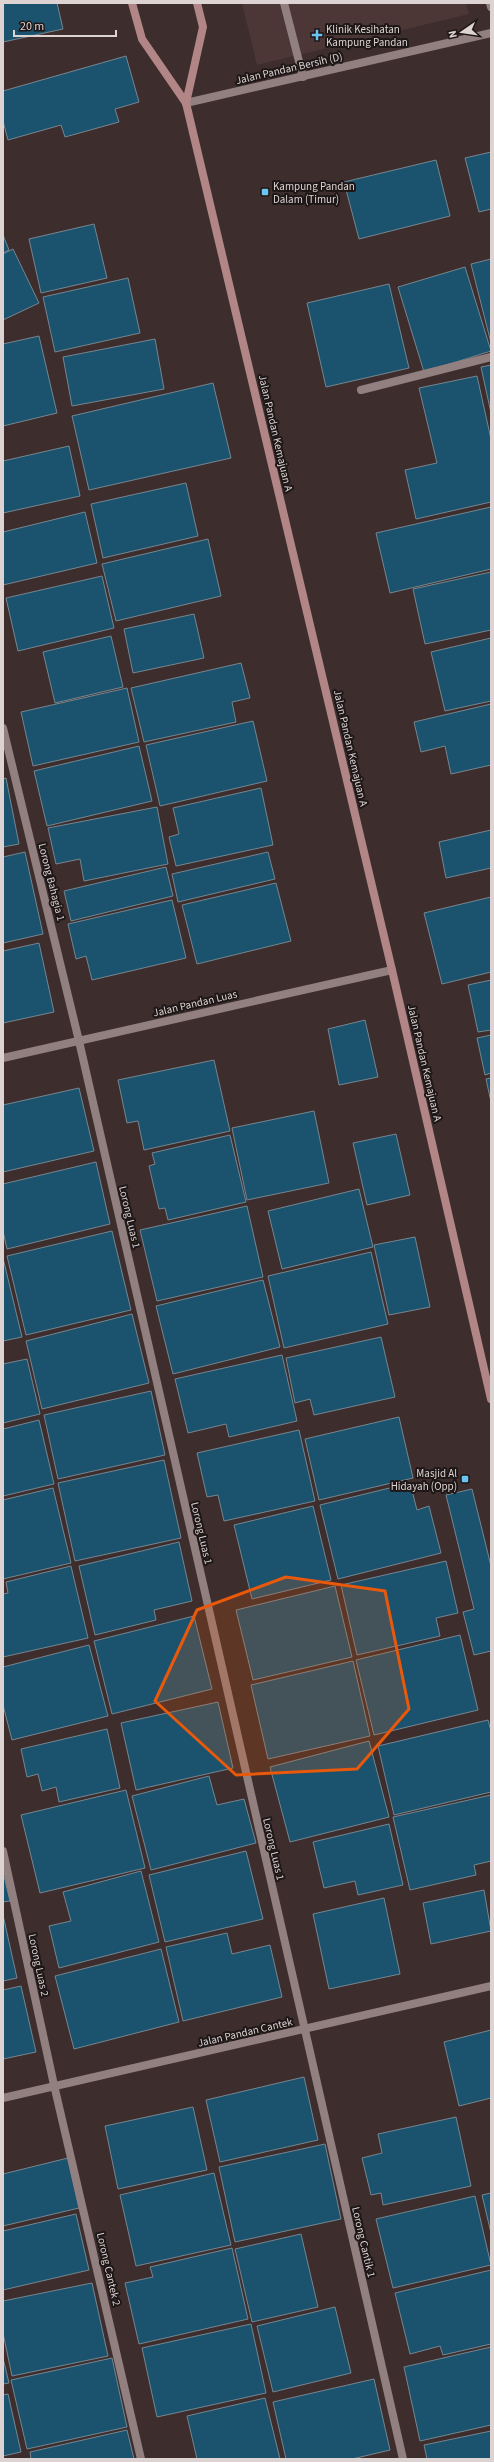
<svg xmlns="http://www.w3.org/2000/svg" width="494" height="2462" viewBox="0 0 494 2462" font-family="'Source Sans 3',sans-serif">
<rect width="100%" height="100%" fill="#3d2d2d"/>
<path fill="#4c3636" d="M242,3H466L469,14L257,65Z"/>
<g fill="#1b526d" stroke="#768690">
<path d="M3,3H57L63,29L3,42Z"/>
<path d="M126,56L139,102L115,109L119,122L65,137L61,125L8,140L3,121V91Z"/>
<path d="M491,152V209L479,212L465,158Z"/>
<path d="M436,160L450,216L359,239L344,182Z"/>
<path d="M94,224L107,278L41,293L29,239Z"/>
<path d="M3,235L9,250L3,253Z"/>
<path d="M13,249L39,303L3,320V254Z"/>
<path d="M491,259V343L471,264Z"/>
<path d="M465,267L491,351L424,372L398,287Z"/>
<path d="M128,278L140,333L55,352L43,297Z"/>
<path d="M389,284L409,368L326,387L307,303Z"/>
<path d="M39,336L57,413L3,426V344Z"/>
<path d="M155,339L164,389L72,406L63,357Z"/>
<path d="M491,365V413L481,367Z"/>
<path d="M477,376L491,439V502L416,519L405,470L437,463L419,388Z"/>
<path d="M213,383L231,458L89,490L72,416Z"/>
<path d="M69,446L80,496L3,513V461Z"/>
<path d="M186,483L198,536L103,558L91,504Z"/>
<path d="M491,507V569L390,593L376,533Z"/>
<path d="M85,512L97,563L3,585V532Z"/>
<path d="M208,539L221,596L116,621L102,564Z"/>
<path d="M491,572V630L425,644L413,589Z"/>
<path d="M102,576L114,628L18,651L6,598Z"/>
<path d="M194,614L204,658L133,673L124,629Z"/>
<path d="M111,636L123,687L55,703L43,652Z"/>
<path d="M491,638V701L445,711L431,652Z"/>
<path d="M241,663L250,698L232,702L236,722L144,742L131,688Z"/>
<path d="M127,688L139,742L33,766L21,712Z"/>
<path d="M491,704V765L451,774L445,746L421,752L414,722Z"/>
<path d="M253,721L267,781L160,806L146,745Z"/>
<path d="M139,746L152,801L47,826L34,771Z"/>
<path d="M6,778L19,844L3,847V779Z"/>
<path d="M261,788L273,845L176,866L169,837L179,834L173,808Z"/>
<path d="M157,807L168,864L84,881L80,859L56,864L48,828Z"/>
<path d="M491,830V868L446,878L439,842Z"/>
<path d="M25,852L43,934L3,943V857Z"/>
<path d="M268,852L275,879L178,902L172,874Z"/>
<path d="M166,867L173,896L71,921L64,891Z"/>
<path d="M276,883L291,941L197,964L182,905Z"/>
<path d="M491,897V972L442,984L424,913Z"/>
<path d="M172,900L186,958L92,980L86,956L76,959L68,924Z"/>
<path d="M39,943L54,1012L3,1023V951Z"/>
<path d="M491,980V1030L478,1032L468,985Z"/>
<path d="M365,1020L378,1077L339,1085L328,1029Z"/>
<path d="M491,1035V1073L485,1075L477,1038Z"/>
<path d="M214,1060L230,1131L144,1150L138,1121L127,1123L118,1080Z"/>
<path d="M491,1078V1102L486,1079Z"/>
<path d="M79,1088L94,1151L3,1172V1105Z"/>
<path d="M314,1111L329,1183L247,1200L232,1128Z"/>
<path d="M396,1134L410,1195L367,1205L353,1143Z"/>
<path d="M230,1135L246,1202L168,1220L165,1208L159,1209L149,1166L155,1164L152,1153Z"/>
<path d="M96,1162L110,1224L7,1249L3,1231V1184Z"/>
<path d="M359,1189L373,1247L282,1269L268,1211Z"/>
<path d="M247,1206L263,1277L157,1301L140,1230Z"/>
<path d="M112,1231L131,1310L26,1335L7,1256Z"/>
<path d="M415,1237L430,1307L389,1315L374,1245Z"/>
<path d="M371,1252L388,1324L284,1348L268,1276Z"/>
<path d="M3,1258L22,1337L3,1341Z"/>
<path d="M263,1280L280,1347L173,1374L156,1306Z"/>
<path d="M132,1314L149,1383L42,1409L26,1341Z"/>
<path d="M381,1337L395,1397L314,1415L310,1399L295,1403L286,1358Z"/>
<path d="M282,1355L297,1421L229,1437L226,1424L188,1433L175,1379Z"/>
<path d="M27,1359L40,1414L3,1423V1364Z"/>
<path d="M151,1391L165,1455L58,1479L44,1415Z"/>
<path d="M399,1417L413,1478L319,1500L305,1439Z"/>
<path d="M39,1420L54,1484L3,1496V1429Z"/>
<path d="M299,1430L315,1501L224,1521L218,1495L207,1497L197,1453Z"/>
<path d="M164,1460L181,1538L75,1561L58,1483Z"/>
<path d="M410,1483L417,1510L429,1506L441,1553L338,1579L320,1505Z"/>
<path d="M53,1488L71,1563L3,1579V1500Z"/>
<path d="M472,1489L491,1566V1651L474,1655L463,1612L474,1609L446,1495Z"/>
<path d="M313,1506L331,1580L252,1599L234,1525Z"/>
<path d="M179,1542L192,1601L154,1610L156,1620L95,1635L79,1566Z"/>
<path d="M446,1561L458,1613L436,1618L440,1636L357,1655L341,1585Z"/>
<path d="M71,1566L88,1638L3,1657V1594L8,1593L6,1582Z"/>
<path d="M335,1586L352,1657L253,1680L236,1610Z"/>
<path d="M194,1616L212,1689L112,1714L94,1641Z"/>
<path d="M460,1635L478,1710L374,1735L356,1660Z"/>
<path d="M89,1645L108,1716L12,1740L3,1705V1667Z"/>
<path d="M353,1661L370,1736L268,1759L251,1685Z"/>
<path d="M218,1702L233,1768L136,1790L121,1723Z"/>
<path d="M488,1720L491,1731V1792L394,1815L378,1746Z"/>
<path d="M107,1729L120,1788L59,1802L56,1787L42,1791L38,1774L27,1777L21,1749Z"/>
<path d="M369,1741L389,1817L290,1842L270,1767Z"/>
<path d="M209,1776L217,1805L244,1799L256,1843L151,1870L132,1796Z"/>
<path d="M126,1790L145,1868L40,1893L21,1815Z"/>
<path d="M491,1795V1861L474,1865L476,1875L410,1890L393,1817Z"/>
<path d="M389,1824L403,1885L358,1895L355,1881L324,1888L313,1842Z"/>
<path d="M246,1851L263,1919L165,1942L149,1875Z"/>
<path d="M141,1871L159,1942L59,1968L49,1926L71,1921L63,1892Z"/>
<path d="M3,1872L10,1901L3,1902Z"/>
<path d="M484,1890L491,1931L431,1944L423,1903Z"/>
<path d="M384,1898L400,1974L329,1989L313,1914Z"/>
<path d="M3,1915L17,1978L3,1981Z"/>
<path d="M227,1933L232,1954L270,1945L282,1997L183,2021L166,1947Z"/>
<path d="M161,1949L179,2022L74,2049L55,1976Z"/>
<path d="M21,1986L36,2052L3,2059V1990Z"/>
<path d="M491,2030V2098L459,2106L444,2042Z"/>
<path d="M304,2077L318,2140L220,2162L206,2100Z"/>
<path d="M193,2107L207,2170L118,2189L105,2126Z"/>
<path d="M456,2117L471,2186L383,2205L381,2193L371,2195L362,2158L382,2153L378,2134Z"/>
<path d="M325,2144L341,2219L235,2242L219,2167Z"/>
<path d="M68,2158L79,2208L3,2226V2174Z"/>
<path d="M214,2173L231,2245L136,2266L120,2195Z"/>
<path d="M491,2193V2233L482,2195Z"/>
<path d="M475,2196L491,2265L393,2288L376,2219Z"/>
<path d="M76,2214L89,2270L3,2290V2231Z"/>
<path d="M301,2234L318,2307L252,2322L235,2249Z"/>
<path d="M232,2248L248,2319L139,2344L125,2283L153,2277L150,2267Z"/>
<path d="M491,2270V2344L443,2355L440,2346L410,2354L395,2293Z"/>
<path d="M92,2283L108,2356L12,2376L3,2333V2301Z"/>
<path d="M335,2307L351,2373L273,2392L257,2326Z"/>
<path d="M251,2324L266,2393L157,2417L142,2348Z"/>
<path d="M491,2347V2425L420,2441L404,2367Z"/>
<path d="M3,2358L9,2383L3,2384Z"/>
<path d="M112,2358L127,2427L27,2449L11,2380Z"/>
<path d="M374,2379L390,2450L352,2459H286L273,2402Z"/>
<path d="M8,2394L21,2452L3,2456V2395Z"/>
<path d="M265,2398L280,2459H197L187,2416Z"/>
<path d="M127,2430L134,2459H31L30,2452Z"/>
<path d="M491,2431V2459H427L424,2445Z"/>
</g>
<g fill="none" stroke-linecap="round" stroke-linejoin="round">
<g stroke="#927f7f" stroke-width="8">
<path d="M284,3L303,77"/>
<path d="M361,390L491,357"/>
</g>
<g stroke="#927f7f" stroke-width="8">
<path d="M490,3L491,7"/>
<path d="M186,103L491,33"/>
<path d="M3,728L79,1041L403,2459"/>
<path d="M3,1058L392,970"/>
<path d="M3,1851L54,2085L141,2459"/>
<path d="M3,2098L491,1986"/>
</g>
<g stroke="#b28587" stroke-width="8">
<path d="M132,3L142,39L186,103L392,970L491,1399"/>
<path d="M186,103L203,27L197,3"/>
</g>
</g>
<path fill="#e8590c" fill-opacity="0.2" stroke="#e8590c" stroke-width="3" stroke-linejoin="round" d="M286,1577L385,1591L409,1709L357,1769L236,1775L155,1701L197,1610Z"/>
<g fill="#6bc3f2" stroke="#1e1717" stroke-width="1.5">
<path d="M315 29h4v4h4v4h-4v4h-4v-4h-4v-4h4z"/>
<rect x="261" y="188" width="8" height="8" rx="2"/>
<rect x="461" y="1475" width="8" height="8" rx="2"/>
</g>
<g text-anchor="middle" stroke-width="4" stroke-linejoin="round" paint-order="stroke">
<g font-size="11" fill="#ded3d3" stroke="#1e1717" text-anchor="start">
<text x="326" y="33">Klinik Kesihatan<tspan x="326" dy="13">Kampung Pandan</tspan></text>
<text x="273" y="190">Kampung Pandan<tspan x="273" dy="13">Dalam (Timur)</tspan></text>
<text x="457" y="1477" text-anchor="end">Masjid Al<tspan x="457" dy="13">Hidayah (Opp)</tspan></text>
</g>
<g font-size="11" fill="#ded3d3" stroke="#1e1717">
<text transform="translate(289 68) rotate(-13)" y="4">Jalan Pandan Bersih (D)</text>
<text transform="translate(276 433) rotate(77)" y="4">Jalan Pandan Kemajuan A</text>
<text transform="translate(351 748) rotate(77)" y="4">Jalan Pandan Kemajuan A</text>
<text transform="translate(52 882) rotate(76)" y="4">Lorong Bahagia 1</text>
<text transform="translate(195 1003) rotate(-13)" y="4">Jalan Pandan Luas</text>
<text transform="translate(425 1063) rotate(77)" y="4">Jalan Pandan Kemajuan A</text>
<text transform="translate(130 1217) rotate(77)" y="4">Lorong Luas 1</text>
<text transform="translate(202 1533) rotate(77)" y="4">Lorong Luas 1</text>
<text transform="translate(274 1849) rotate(77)" y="4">Lorong Luas 1</text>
<text transform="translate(39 1965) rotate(78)" y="4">Lorong Luas 2</text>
<text transform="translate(245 2032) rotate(-13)" y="4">Jalan Pandan Cantek</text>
<text transform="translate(364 2242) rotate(77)" y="4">Lorong Cantik 1</text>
<text transform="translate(109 2269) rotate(77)" y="4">Lorong Cantek 2</text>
</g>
</g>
<rect width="494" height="2462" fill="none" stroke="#ded3d3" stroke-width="8"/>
<g transform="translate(462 32) rotate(257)" stroke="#1e1717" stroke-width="3" paint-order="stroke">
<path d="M0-3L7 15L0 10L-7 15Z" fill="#ded3d3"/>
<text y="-6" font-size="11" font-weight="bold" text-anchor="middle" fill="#ded3d3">N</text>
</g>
<path d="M14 30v6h102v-6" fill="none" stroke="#ded3d3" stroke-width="2"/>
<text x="20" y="30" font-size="12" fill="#ded3d3" stroke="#1e1717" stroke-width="3" paint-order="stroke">20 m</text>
</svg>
